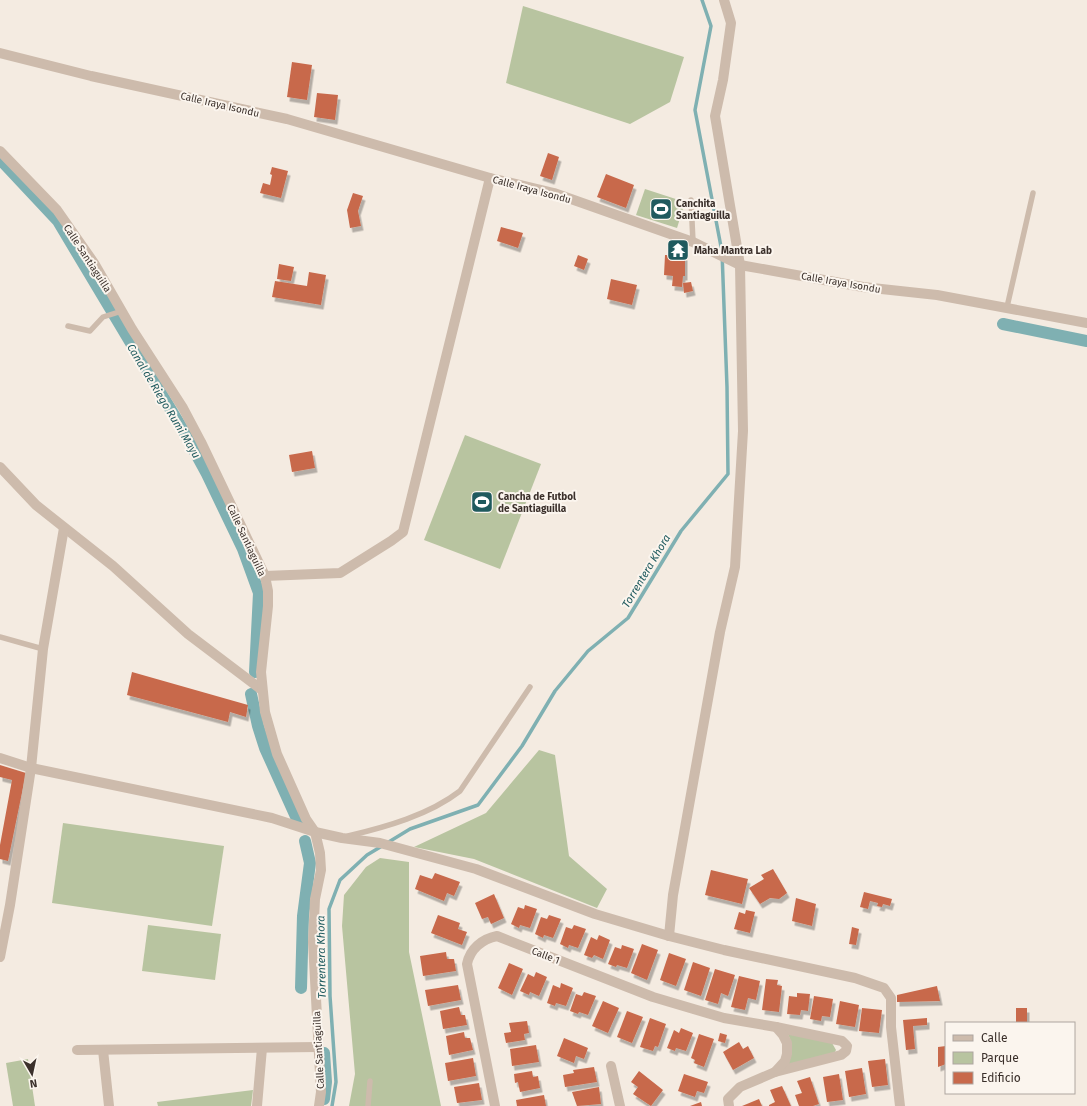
<svg xmlns="http://www.w3.org/2000/svg" width="1087" height="1106" viewBox="0 0 1087 1106" font-family="'Fira Sans',sans-serif">
<defs>
<filter id="shadow"><feDropShadow dx="2.5" dy="4.5" stdDeviation="0" flood-color="#0004"/></filter>
</defs>
<rect width="100%" height="100%" fill="#f4ebe1"/>
<g fill="#b8c4a0">
<path d="M523,6L684,57L670,102L630,124L506,83Z"/>
<path d="M645,189L685,202L677,228L636,215Z"/>
<path d="M465,435L541,464L500,569L424,540Z"/>
<path d="M539,750L555,755L569,856L607,889L597,908L474,859L414,847L486,813Z"/>
<path d="M63,823L224,846L212,926L52,903Z"/>
<path d="M380,858L409,862V952L441,1106H349L355,1074L342,926L344,895L366,867Z"/>
<path d="M148,925L221,934L215,980L142,971Z"/>
<path d="M787,1033L832,1043L836,1050L833,1055L787,1066C793,1054 794,1045 787,1033Z"/>
<path d="M28,1059L35,1106H13L6,1063Z"/>
<path d="M253,1090L251,1106H158L157,1102Z"/>
</g>
<g fill="none" stroke-linecap="round" stroke-linejoin="round">
<g stroke="#7fb0b2" stroke-width="3.5">
<path d="M387,843L410,829L478,805L522,746L555,691L588,651L628,618L681,531L728,474L727,387L722,252L695,110L711,26L702,0"/>
<path d="M332,1106L336,1082L330,996L329,909L340,880L367,855L382,846"/>
</g>
<g stroke="#7fb0b2" stroke-width="12">
<path d="M0,159L58,221L183,430L207,474L243,549L259,593L255,672"/>
<path d="M1003,324L1087,341"/>
<path d="M251,694L258,726L265,748L298,821"/>
<path d="M301,988L303,916L310,863L305,841"/>
<path d="M324,1053L326,1082L324,1099"/>
</g>
</g>
<g fill="#c8694b" filter="url(#shadow)">
<path d="M292,62L312,65L307,100L287,97Z"/>
<path d="M317,93L338,95L335,120L314,117Z"/>
<path d="M548,153L559,157L552,180L540,176Z"/>
<path d="M272,167L288,171L281,198L260,193L263,183L270,185L272,175L270,174Z"/>
<path d="M606,174L634,185L626,208L597,197Z"/>
<path d="M353,193L363,196L358,211L361,226L350,228L347,210Z"/>
<path d="M501,227L523,233L518,248L497,241Z"/>
<path d="M578,255L588,259L584,270L574,266Z"/>
<path d="M665,255L685,256V276H683L682,287L672,286L673,276L664,275Z"/>
<path d="M279,264L294,267L291,281L277,279Z"/>
<path d="M309,272L326,275L321,305L272,297L275,281L307,286Z"/>
<path d="M611,279L637,285L632,305L607,299Z"/>
<path d="M691,282L693,291L684,293L683,283Z"/>
<path d="M312,451L315,468L292,472L289,455Z"/>
<path d="M132,672L248,705L246,717L230,712L228,722L127,695Z"/>
<path d="M0,765L26,773L8,861L0,859V845L12,780L0,777Z"/>
<path d="M773,869L787,893L779,899L770,898L760,904L749,888L764,879L761,875Z"/>
<path d="M711,870L748,879L742,904L705,895Z"/>
<path d="M435,873L460,882L454,896L447,893L444,901L415,889L420,875L432,879Z"/>
<path d="M864,892L892,899L890,906L883,904L882,907L877,906L878,903L870,901L868,909L860,907Z"/>
<path d="M494,894L504,918L491,924L488,917L482,919L475,903Z"/>
<path d="M796,898L816,904L812,926L792,921Z"/>
<path d="M525,905L537,909L530,928L520,925L519,928L511,924L518,907L524,909Z"/>
<path d="M746,910L755,912L750,933L734,929L739,912L745,914Z"/>
<path d="M438,915L460,923L458,929L467,932L462,945L431,933Z"/>
<path d="M549,915L561,919L553,938L544,935L543,938L535,934L541,917L547,919Z"/>
<path d="M574,925L586,929L578,948L569,945L568,948L560,944L566,927L572,929Z"/>
<path d="M852,927L859,929L856,945L849,944Z"/>
<path d="M599,935L610,940L603,959L594,955L592,958L584,955L591,937L597,940Z"/>
<path d="M642,944L658,950L647,980L631,973Z"/>
<path d="M622,945L634,949L627,968L617,965L616,967L608,964L615,947L621,949Z"/>
<path d="M446,952L447,959H454L456,971L423,976L420,956Z"/>
<path d="M669,953L686,959L676,986L660,980Z"/>
<path d="M693,962L710,968L701,996L684,990Z"/>
<path d="M509,963L523,969L512,995L498,988Z"/>
<path d="M715,969L735,975L728,996L721,993L718,1004L705,1000Z"/>
<path d="M536,972L547,977L539,996L530,992L529,995L520,991L528,974L534,977Z"/>
<path d="M739,976L760,981L756,1000L748,998L745,1010L731,1007Z"/>
<path d="M766,979L778,980L777,985L782,986L779,1012L762,1010Z"/>
<path d="M561,983L573,988L566,1006L556,1003L555,1006L547,1003L553,985L560,988Z"/>
<path d="M458,985L461,1000L428,1006L425,990Z"/>
<path d="M937,986L940,1001L897,1002V995Z"/>
<path d="M584,992L596,996L588,1015L579,1012L578,1014L570,1011L576,994L582,996Z"/>
<path d="M797,993L810,994L808,1011L801,1010L800,1015L787,1014L789,996L797,997Z"/>
<path d="M814,996L833,999L830,1017L822,1016L821,1021L810,1019Z"/>
<path d="M603,1001L619,1008L608,1033L592,1026Z"/>
<path d="M840,1001L859,1005L855,1027L836,1024Z"/>
<path d="M459,1007L461,1015H465L467,1025L443,1029L440,1011Z"/>
<path d="M862,1008L882,1010L879,1033L859,1031Z"/>
<rect x="1016" y="1008" width="11" height="15"/>
<path d="M627,1011L643,1017L632,1043L617,1037Z"/>
<path d="M650,1018L666,1024L658,1047L655,1046L653,1051L640,1047Z"/>
<path d="M927,1018V1025L913,1026L915,1049L906,1050L903,1020Z"/>
<path d="M527,1021L529,1033L524,1034L525,1040L506,1043L504,1033L511,1032L509,1023Z"/>
<path d="M681,1028L693,1033L686,1051L676,1048L675,1051L667,1048L674,1030L679,1033Z"/>
<path d="M464,1032L465,1038H470L473,1050L449,1055L446,1036Z"/>
<path d="M720,1033L727,1035L725,1043L718,1041Z"/>
<path d="M699,1034L714,1039L704,1067L694,1063L695,1060L691,1058Z"/>
<path d="M564,1038L588,1048L584,1059L576,1056L574,1063L557,1056Z"/>
<path d="M739,1042L743,1049L748,1046L754,1058L733,1070L723,1052Z"/>
<path d="M536,1045L539,1062L512,1066L510,1049Z"/>
<path d="M946,1046V1064L938,1067V1047Z"/>
<path d="M473,1058L476,1076L448,1081L445,1063Z"/>
<path d="M885,1059L888,1085L872,1087L868,1061Z"/>
<path d="M594,1067L597,1082L565,1087L563,1075L574,1073L573,1070Z"/>
<path d="M862,1068L866,1094L849,1097L845,1071Z"/>
<path d="M532,1071L533,1077L538,1076L540,1088L520,1092L518,1082L515,1083L514,1074Z"/>
<path d="M639,1071L663,1090L651,1106L633,1094L638,1087L631,1082Z"/>
<path d="M684,1074L708,1082L704,1093L697,1091L695,1097L678,1091Z"/>
<path d="M839,1074L843,1100L827,1102L823,1077Z"/>
<path d="M810,1077L819,1104L813,1106H799L795,1095L802,1093L797,1081Z"/>
<path d="M479,1083L482,1100L457,1103L454,1087Z"/>
<path d="M782,1086L791,1106H769V1105L775,1102L770,1090Z"/>
<path d="M599,1087L601,1104L577,1106L572,1092Z"/>
<path d="M544,1095L546,1106H517L516,1100Z"/>
<path d="M759,1099L762,1106H742Z"/>
<path d="M701,1102L702,1106H690Z"/>
</g>
<g fill="none" stroke-linecap="round" stroke-linejoin="round">
<g stroke="#cdbbac" stroke-width="5.5">
<path d="M691,200L693,242"/>
<path d="M1007,307L1033,193"/>
<path d="M68,326L90,331L103,317L122,311"/>
<path d="M0,637L43,649"/>
<path d="M348,836C386,827 429,815 460,791L530,687"/>
<path d="M368,1106L370,1081"/>
</g>
<g stroke="#cdbbac" stroke-width="10">
<path d="M0,53L91,76L287,119L490,178L554,193L693,242L740,265L863,287L937,295L1087,323"/>
<path d="M0,467L36,505L113,566L188,634L262,690"/>
<path d="M265,576L340,573L391,541L403,532L490,178"/>
<path d="M315,832L342,838L380,843L476,869L595,914L669,936L724,950L855,978L884,988L891,998V1027L900,1106"/>
<path d="M669,936L673,895L720,632L735,567L743,431L740,265L715,116L723,80L731,23L724,0"/>
<path d="M0,957L10,905L31,768L43,649L64,528"/>
<path d="M77,1050L318,1047"/>
<path d="M103,1050L109,1106"/>
<path d="M611,1066L620,1106"/>
<path d="M775,1072L841,1055L846,1051L847,1046L842,1041L776,1027"/>
<path d="M257,1106L262,1048"/>
<path d="M495,1106L467,964C470,949 482,939 497,936L653,997L724,1018L776,1027L783,1035L787,1043V1054L785,1061L775,1072L740,1087L728,1099L729,1106"/>
</g>
<g stroke="#cdbbac" stroke-width="10">
<path d="M0,151L57,210L94,263L132,329L183,408L201,442L265,576L268,591V606L261,672L265,712L277,754L306,819L315,832L320,853L321,870L315,899L313,942L321,1092L319,1106"/>
<path d="M0,758L31,768L272,818L315,832"/>
</g>
</g>
<defs>
<g id="stadium-square" transform="scale(1.15)"><rect x="-9" y="-9" width="18" height="18" rx="4" fill="#1f5a5e" stroke="#fbf5ee"/><path d="M0-5a6.5 5 0 1 0 0 10a6.5 5 0 1 0 0-10ZM-3.5-1.8h7v3.6h-7Z" fill="#fff"/></g>
<g id="temple-square" transform="scale(1.15)"><rect x="-9" y="-9" width="18" height="18" rx="4" fill="#1f5a5e" stroke="#fbf5ee"/><path d="M0-6L5-2H3V0L6.5 2.5H4V6H1.5V3h-3V6H-4V2.5H-6.5L-3 0V-2H-5Z" fill="#fff"/></g>
</defs>
<g fill-rule="evenodd">
<use href="#stadium-square" x="661" y="209"/>
<use href="#temple-square" x="678" y="250"/>
<use href="#stadium-square" x="482" y="502"/>
</g>
<g text-anchor="middle" stroke-width="4" stroke-linejoin="round" paint-order="stroke">
<g font-size="10" fill="#3b302b" stroke="#fbf5ee">
<text transform="translate(220 104) rotate(13)" y="4">Calle Iraya Isondu</text>
<text transform="translate(532 189) rotate(15)" y="4">Calle Iraya Isondu</text>
<text transform="translate(88 258) rotate(57)" y="4">Calle Santiaguilla</text>
<text transform="translate(841 282) rotate(10)" y="4">Calle Iraya Isondu</text>
<text transform="translate(247 540) rotate(65)" y="4">Calle Santiaguilla</text>
<text transform="translate(546 955) rotate(21)" y="4">Calle 1</text>
<text transform="translate(318 1050) rotate(-93)" y="4">Calle Santiaguilla</text>
</g>
<g font-size="10" font-weight="bold" fill="#3b302b" stroke="#fbf5ee" text-anchor="start">
<text x="676" y="207">Canchita<tspan x="676" dy="12">Santiaguilla</tspan></text>
<text x="694" y="254">Maha Mantra Lab</text>
<text x="498" y="500">Cancha de Futbol<tspan x="498" dy="12">de Santiaguilla</tspan></text>
</g>
<g font-size="11" font-style="italic" fill="#1f5a5e" stroke="#fbf5ee">
<text transform="translate(164 401) rotate(59)" y="4">Canal de Riego Rumi Mayu</text>
<text transform="translate(646 571) rotate(-59)" y="4">Torrentera Khora</text>
<text transform="translate(321 957) rotate(-91)" y="4">Torrentera Khora</text>
</g>
</g>
<rect x="945" y="1022" width="130" height="72" fill="#fbf5ee" stroke="#aea6a0"/>
<rect x="953" y="1035" width="20" height="6" fill="#cdbbac" stroke="#aea6a0"/>
<text x="981" y="1042" font-size="12" fill="#3b302b">Calle</text>
<rect x="953" y="1052" width="20" height="12" fill="#b8c4a0" stroke="#aea6a0"/>
<text x="981" y="1062" font-size="12" fill="#3b302b">Parque</text>
<rect x="953" y="1072" width="20" height="12" fill="#c8694b" stroke="#aea6a0"/>
<text x="981" y="1082" font-size="12" fill="#3b302b">Edificio</text>
<g transform="translate(32 1074) rotate(171)" stroke="#fbf5ee" stroke-width="3" paint-order="stroke">
<path d="M0-3L7 15L0 10L-7 15Z" fill="#3b302b"/>
<text y="-6" font-size="11" font-weight="bold" text-anchor="middle" fill="#3b302b">N</text>
</g>
</svg>
